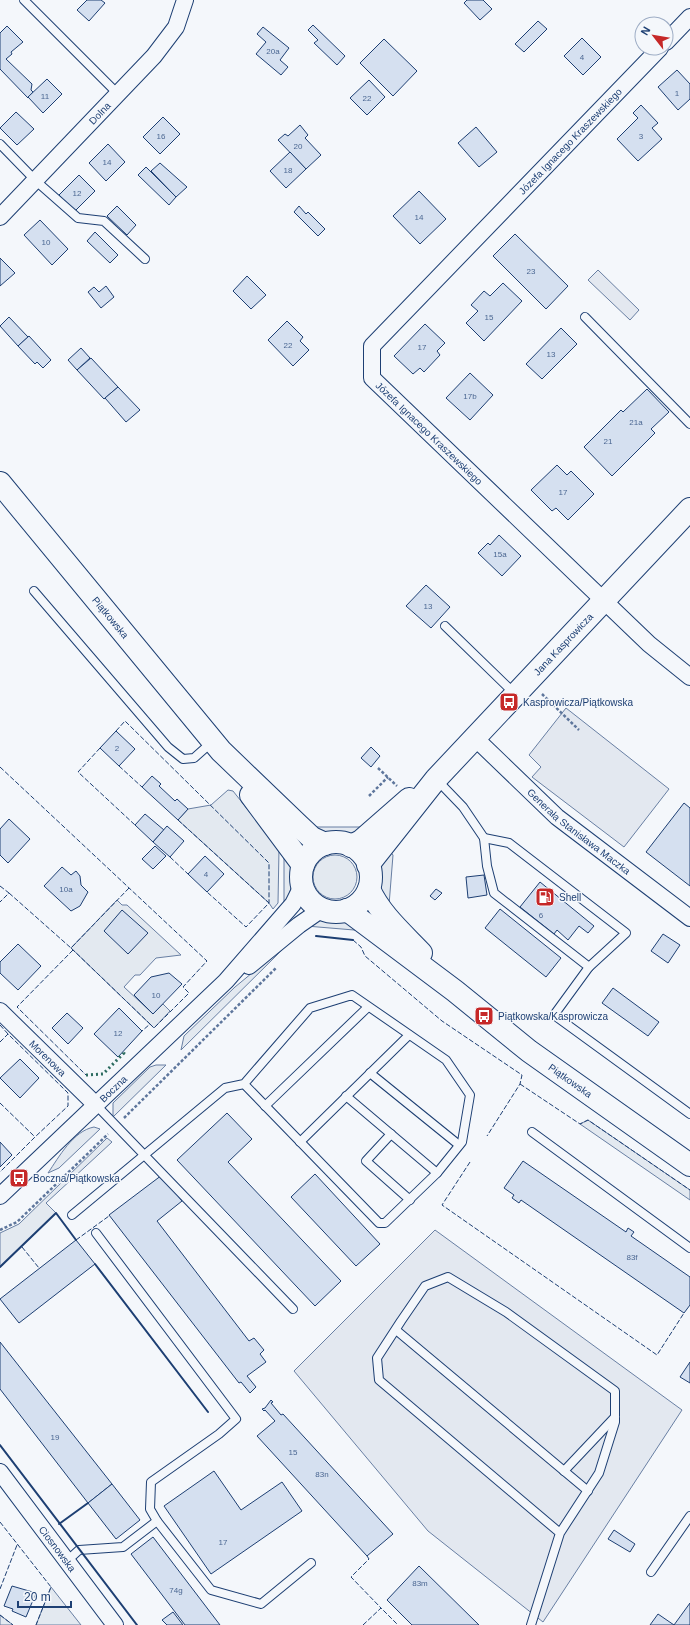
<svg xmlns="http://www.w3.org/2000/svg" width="690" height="1625" viewBox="0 0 690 1625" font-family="Helvetica,sans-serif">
<rect width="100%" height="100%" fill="#f4f7fb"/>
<g fill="#e3e9f0" stroke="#687fa3">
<path d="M228,790L233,791L279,849L278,903L273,909L269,903L178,820L188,809L211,805Z"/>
<path d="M307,827H368L351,835H327Z"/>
<path d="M284,847C293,870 297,882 284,904Z"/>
<path d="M388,849L393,855L389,905C374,881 373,874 388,849Z"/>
<circle cx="335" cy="877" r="22"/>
<path d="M117,900L122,905H127L181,955L156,958L140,975H135L124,987L153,1014L163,1004L170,1011L154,1028L71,948Z"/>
<path d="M321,919L350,921L366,931L306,926Z"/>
<path d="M286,945L277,955L181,1050L184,1036L235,987Z"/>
<path d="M156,1065H166L113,1117V1103L150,1067Z"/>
<path d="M588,1120L690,1190V1200L580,1124Z"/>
<path d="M94,1127L100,1129L59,1168L48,1173C59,1157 73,1131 94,1127Z"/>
<path d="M107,1138L112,1142L46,1203L56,1213L0,1267V1233L19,1224Z"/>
<path d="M51,1587L81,1625H36Z"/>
<path d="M0,1615L13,1625H0Z"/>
</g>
<g fill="#e3e8f0" stroke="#687fa3">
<path d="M598,270L639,310L630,320L588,280Z"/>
<path d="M566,708L669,789L624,847L532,777L541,767L529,755Z"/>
<path d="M435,1230L682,1410L543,1622L428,1531L294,1371Z"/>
</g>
<g fill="#d5e0f0" stroke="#1d3f73">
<path d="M87,0H101L105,3L89,21L77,10Z"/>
<path d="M467,0H483L492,9L480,20L464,3Z"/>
<path d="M538,21L547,29L524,52L515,44Z"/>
<path d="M313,25L345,56L337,65L314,43L318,40L308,30Z"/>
<path d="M7,26L23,42L11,52L12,54L6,59L32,84L31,90L33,92L28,98L0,69V33Z"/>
<path d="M263,27L289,48L280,60L288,67L281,75L256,54L266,42L257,34Z"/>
<path d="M582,38L601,57L583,75L564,56Z"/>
<path d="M384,39L417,71L393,96L360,63Z"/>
<path d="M677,70L690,84V99L678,110L658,87Z"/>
<path d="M47,79L62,94L43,113L28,97Z"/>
<path d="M369,80L385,97L367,115L350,98Z"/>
<path d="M641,105L658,123L652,128L662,139L638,161L617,139L638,118L633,113Z"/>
<path d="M16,112L34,129L17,145L0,128Z"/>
<path d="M163,117L180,134L160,154L143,137Z"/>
<path d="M300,125L308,135L305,138L321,155L306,169L278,140L285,134L288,136Z"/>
<path d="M476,127L497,152L479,167L458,143Z"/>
<path d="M108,144L125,162L106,181L89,163Z"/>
<path d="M290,152L306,169L286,188L270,171Z"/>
<path d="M160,163L187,187L176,197L151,171Z"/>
<path d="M146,167L176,197L169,205L138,175Z"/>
<path d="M79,175L95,191L75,211L59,195Z"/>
<path d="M419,191L446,219L420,244L393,216Z"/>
<path d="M117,206L136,225L127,235L107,216Z"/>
<path d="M299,206L306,214L308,212L325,229L318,236L294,212Z"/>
<path d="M40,220L68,249L52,265L24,235Z"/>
<path d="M95,232L118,255L110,263L87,241Z"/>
<path d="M515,234L568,286L546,309L493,256Z"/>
<path d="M0,258L15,273L0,286Z"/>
<path d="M247,276L266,295L251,309L233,291Z"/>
<path d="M503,283L522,301L484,341L466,323L478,311L471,305L484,291L490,296Z"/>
<path d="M106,286L114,297L101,308L88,292L94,287L99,292Z"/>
<path d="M9,317L28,337L18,346L0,326Z"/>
<path d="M287,321L303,337L300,341L309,350L293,366L268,340Z"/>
<path d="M425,324L445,343L437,351L440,355L424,372L420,368L413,374L394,356Z"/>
<path d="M561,328L577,344L542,379L526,364Z"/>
<path d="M29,336L51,360L43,368L37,362L35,364L18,346Z"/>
<path d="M81,348L90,358L77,370L68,360Z"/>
<path d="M91,358L118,387L104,399L77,370Z"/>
<path d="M470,373L493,395L470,420L446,398Z"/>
<path d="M118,387L140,410L126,422L105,398Z"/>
<path d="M647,389L669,412L651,429L655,433L612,476L584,447L621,410L623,412Z"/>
<path d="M557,465L567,475L571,471L594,494L568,520L556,508L552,511L531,490Z"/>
<path d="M499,535L521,556L502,576L478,553L488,543L490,545Z"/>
<path d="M426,585L450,607L431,628L406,606Z"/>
<path d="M116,731L135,749L119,766L100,748Z"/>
<path d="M371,747L380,756L371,767L361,758Z"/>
<path d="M152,776L161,784L159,786L175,801L177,799L188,809L178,820L142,787Z"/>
<path d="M684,803L690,808V886L646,852Z"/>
<path d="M145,814L164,830L153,842L135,825Z"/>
<path d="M9,819L30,839L8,863L0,855V829Z"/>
<path d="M167,826L184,841L170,857L153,842Z"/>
<path d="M155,846L166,856L153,869L142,859Z"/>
<path d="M205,856L224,874L207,892L188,874Z"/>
<path d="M62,867L71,875L76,871L80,876L81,885L88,892L80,906L71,911L44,886Z"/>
<path d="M484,875L487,895L468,898L466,877Z"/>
<path d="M540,882L594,926L588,933L579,926L568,940L557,930L554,934L520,907Z"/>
<path d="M436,889L442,893L435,900L430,896Z"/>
<path d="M500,909L561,958L546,977L485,928Z"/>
<path d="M122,910L148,933L128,954L104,931Z"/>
<path d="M663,934L680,945L668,963L651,951Z"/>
<path d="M18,944L41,966L18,990L0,973V962Z"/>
<path d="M169,973L182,984L153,1014L134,995L151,977Z"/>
<path d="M613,988L659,1022L648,1036L602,1003Z"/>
<path d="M119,1008L142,1031L118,1057L94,1034Z"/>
<path d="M67,1013L83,1028L68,1044L52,1028Z"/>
<path d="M20,1059L39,1078L20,1098L0,1078Z"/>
<path d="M227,1113L252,1139L228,1162L341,1281L315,1306L177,1160Z"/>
<path d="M0,1142L12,1155L0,1167Z"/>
<path d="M523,1161L626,1232L628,1228L634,1232L631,1236L690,1277V1305L684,1313L521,1200L519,1203L512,1198L514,1195L504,1188Z"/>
<path d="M315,1174L380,1244L356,1266L291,1197Z"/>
<path d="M162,1175L182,1201L157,1221L249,1341L254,1338L264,1350L260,1354L266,1362L247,1376L256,1387L250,1393L241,1382L239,1383L109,1215Z"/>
<path d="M76,1240L95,1264L19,1323L0,1299Z"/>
<path d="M0,1342L112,1484L88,1503L0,1389Z"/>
<path d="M690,1362V1383L680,1377Z"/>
<path d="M271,1400L273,1402L271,1403L281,1415L283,1414L393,1534L367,1556L257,1436L275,1421L265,1410L264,1411L262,1409L265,1408Z"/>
<path d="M214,1471L241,1510L282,1482L302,1511L211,1574L164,1506Z"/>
<path d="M112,1484L140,1520L116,1539L88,1503Z"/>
<path d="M614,1530L635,1544L630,1552L608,1539Z"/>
<path d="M153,1537L220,1625H185L131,1554Z"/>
<path d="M419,1566L479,1625H412L387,1600Z"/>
<path d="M12,1586L36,1593L26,1617L12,1611L13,1609L4,1606Z"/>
<path d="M690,1603V1625H650L658,1614L674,1625Z"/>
<path d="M173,1612L183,1625H167L162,1620Z"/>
</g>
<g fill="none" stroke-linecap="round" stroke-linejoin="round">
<g stroke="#1d3f73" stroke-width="10">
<g id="lane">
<path d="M24,0L117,93"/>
<path d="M0,144L36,181L78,218L104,221L145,259"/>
<path d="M585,317L690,424"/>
<path d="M34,591L168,747L183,759L194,758L212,742"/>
<path d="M445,626L515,694"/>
<path d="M437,780L463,807L484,838L487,866L494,893L589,967L554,1015L690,1114"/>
<path d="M484,838L509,843L626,933L589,967"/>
<path d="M370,1073L459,1145"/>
<path d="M346,1096L437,1173"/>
<path d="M96,1105L293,1309"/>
<path d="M265,1106L368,1007"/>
<path d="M532,1132L690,1248"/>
<path d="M391,1134L366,1161L410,1200"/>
<path d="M300,1142L409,1035"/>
<path d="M72,1215L225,1088L244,1084L379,1223H385L437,1173L462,1142L470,1095L446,1060L352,995L310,1008L244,1084"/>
<path d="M396,1330L588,1491"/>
<path d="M564,1471L615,1417"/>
<path d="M157,1521L211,1590L261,1604L311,1563"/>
<path d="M68,1560L79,1550L123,1547L157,1521L150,1509L151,1482L219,1434L236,1419L96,1233"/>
<path d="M651,1572L690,1516"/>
<path d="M531,1625L560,1533L599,1473L615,1422V1391L506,1312L448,1277L425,1286L401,1321L377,1358L379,1380L560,1533"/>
</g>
</g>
<g stroke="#1d3f73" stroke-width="18">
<g id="street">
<path d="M666,42L690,17"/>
<path id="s1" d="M660,48L372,346V378L624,620L649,644L690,677"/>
<path id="s2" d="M0,217L154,56L176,27L185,0"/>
<path id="s3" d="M475,738L557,817L690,918"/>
<path d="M249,966L299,925L322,909"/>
<path id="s4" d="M0,1011L96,1105"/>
<path id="s5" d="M0,1196L226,981L293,904L302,886"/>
<path id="s6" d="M0,1472L115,1625"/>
</g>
</g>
<g stroke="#1d3f73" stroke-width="24">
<g id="secondary">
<path id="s7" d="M0,483L221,751L298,825L312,838L325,844"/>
<path d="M251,795L303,865"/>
<circle cx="336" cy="877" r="35"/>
<path d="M351,846L361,841L409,799"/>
<path id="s8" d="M368,865L436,779L690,509"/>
<path d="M369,889C380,914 402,933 421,953"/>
<path id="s9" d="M347,910L455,991L529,1051L690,1165"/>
</g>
</g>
<g stroke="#5e769c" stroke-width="2.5" stroke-dasharray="3 2" stroke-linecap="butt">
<path d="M542,694L579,730"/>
<path d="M378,768L397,786"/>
<path d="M369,796L388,777"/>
<path d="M124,1118L276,968"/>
<path d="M0,1230L17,1222L108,1134"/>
</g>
<use href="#lane" stroke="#f4f7fb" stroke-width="8"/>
<use href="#street" stroke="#f4f7fb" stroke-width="16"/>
<use href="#secondary" stroke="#f4f7fb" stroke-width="22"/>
<path stroke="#2c6c60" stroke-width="3" stroke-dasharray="2 3" stroke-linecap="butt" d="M86,1075L103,1074L124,1053L123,1052"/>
<g stroke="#1d3f73" stroke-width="1" stroke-dasharray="5 2" stroke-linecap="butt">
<path d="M116,731L125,721L269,863V903"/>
<path d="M100,748L78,772L135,825"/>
<path d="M119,766L142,787"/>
<path d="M0,767L207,961L183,987L189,993L154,1028L150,1024L142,1031"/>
<path d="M178,820L269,903L246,927L207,892"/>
<path d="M170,857L188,874"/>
<path d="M0,886L9,893L0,902"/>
<path d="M129,888L71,948L150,1024"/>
<path d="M9,893L71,948"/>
<path d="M353,940L361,947L365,956L442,1021L522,1075L520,1084L487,1136"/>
<path d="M73,950L17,1007L86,1075"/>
<path d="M0,1025L8,1034"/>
<path d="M0,1042L8,1034L68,1093V1106L35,1137"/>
<path d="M520,1084L580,1124L588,1120L690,1190"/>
<path d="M0,1103L35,1137L0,1172"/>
<path d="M470,1162L442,1205L657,1355L684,1313"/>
<path d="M76,1240L109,1216"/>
<path d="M22,1247L39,1268"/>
<path d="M0,1522L51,1587L36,1625"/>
<path d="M367,1556L369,1559L351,1577L381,1608"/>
<path d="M0,1589L17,1545"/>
<path d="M0,1615L13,1625"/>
<path d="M363,1625L381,1608L398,1625"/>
</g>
<g stroke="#1d3f73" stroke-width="2">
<path d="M316,936L353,940"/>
<path d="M95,1264L208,1412"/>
<path d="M0,1267L56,1213L76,1240"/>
<path d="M0,1445L137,1625"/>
<path d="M59,1524L88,1503"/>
</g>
</g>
<defs>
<g id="bus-square" transform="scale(1)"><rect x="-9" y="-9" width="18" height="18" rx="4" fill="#c62828" stroke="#f4f7fb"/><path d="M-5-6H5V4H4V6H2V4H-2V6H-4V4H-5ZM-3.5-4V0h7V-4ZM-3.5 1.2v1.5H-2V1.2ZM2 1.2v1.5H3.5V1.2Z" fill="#fff"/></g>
<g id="fuel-square" transform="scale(1)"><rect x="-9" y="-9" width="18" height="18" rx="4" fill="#c62828" stroke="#f4f7fb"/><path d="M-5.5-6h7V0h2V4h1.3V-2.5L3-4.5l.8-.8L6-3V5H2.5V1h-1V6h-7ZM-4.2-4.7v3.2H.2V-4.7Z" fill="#fff"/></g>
</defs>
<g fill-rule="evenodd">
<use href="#bus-square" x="509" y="702"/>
<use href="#fuel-square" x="545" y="897"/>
<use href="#bus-square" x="484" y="1016"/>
<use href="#bus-square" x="19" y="1178"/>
</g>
<g text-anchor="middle" stroke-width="3" stroke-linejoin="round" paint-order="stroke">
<g font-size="8" fill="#4b6792">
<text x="273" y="54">20a</text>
<text x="582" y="60">4</text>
<text x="677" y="96">1</text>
<text x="45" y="99">11</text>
<text x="367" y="101">22</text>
<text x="161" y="139">16</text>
<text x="641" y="139">3</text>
<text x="298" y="149">20</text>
<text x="107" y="165">14</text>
<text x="288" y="173">18</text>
<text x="77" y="196">12</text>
<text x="419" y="220">14</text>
<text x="46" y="245">10</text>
<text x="531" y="274">23</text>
<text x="489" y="320">15</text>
<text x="288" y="348">22</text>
<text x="422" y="350">17</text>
<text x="551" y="357">13</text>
<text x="470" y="399">17b</text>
<text x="636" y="425">21a</text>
<text x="608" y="444">21</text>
<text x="563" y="495">17</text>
<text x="500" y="557">15a</text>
<text x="428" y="609">13</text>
<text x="117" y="751">2</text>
<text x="206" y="877">4</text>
<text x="66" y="892">10a</text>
<text x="541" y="918">6</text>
<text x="156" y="998">10</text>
<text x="118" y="1036">12</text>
<text x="632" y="1260">83f</text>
<text x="55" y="1440">19</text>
<text x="293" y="1455">15</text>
<text x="322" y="1477">83n</text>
<text x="223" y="1545">17</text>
<text x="420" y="1586">83m</text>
<text x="176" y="1593">74g</text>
</g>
<g font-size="10" fill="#1d3f73" stroke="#f4f7fb">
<text dy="4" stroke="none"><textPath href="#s2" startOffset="144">Dolna</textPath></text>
<text transform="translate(570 141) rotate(-46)" y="4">Józefa Ignacego Kraszewskiego</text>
<text dy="4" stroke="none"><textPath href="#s1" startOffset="526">Józefa Ignacego Kraszewskiego</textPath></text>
<text dy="4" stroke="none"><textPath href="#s7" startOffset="174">Piątkowska</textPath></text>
<text dy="4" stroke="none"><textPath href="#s8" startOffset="295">Jana Kasprowicza</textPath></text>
<text dy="4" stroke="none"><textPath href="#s3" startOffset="140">Generała Stanisława Maczka</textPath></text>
<text dy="4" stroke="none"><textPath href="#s4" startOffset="67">Morenowa</textPath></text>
<text dy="4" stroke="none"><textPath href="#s9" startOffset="281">Piątkowska</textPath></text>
<text dy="4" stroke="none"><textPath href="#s5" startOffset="156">Boczna</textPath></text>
<text dy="4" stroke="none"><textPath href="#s6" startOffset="96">Ciosnowska</textPath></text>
</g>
<g font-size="10" fill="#1d3f73" stroke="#f4f7fb" text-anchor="start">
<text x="523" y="706">Kasprowicza/Piątkowska</text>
<text x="559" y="901">Shell</text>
<text x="498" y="1020">Piątkowska/Kasprowicza</text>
<text x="33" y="1182">Boczna/Piątkowska</text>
</g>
</g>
<g transform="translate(654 36) rotate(301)"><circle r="19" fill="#f4f7fb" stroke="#9eadc5"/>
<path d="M0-3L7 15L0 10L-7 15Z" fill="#c62828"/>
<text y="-6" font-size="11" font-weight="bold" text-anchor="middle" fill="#1d3f73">N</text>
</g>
<path d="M18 1601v6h53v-6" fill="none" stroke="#1d3f73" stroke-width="2"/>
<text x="24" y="1601" font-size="12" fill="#1d3f73" stroke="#f4f7fb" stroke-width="3" paint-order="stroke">20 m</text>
</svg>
